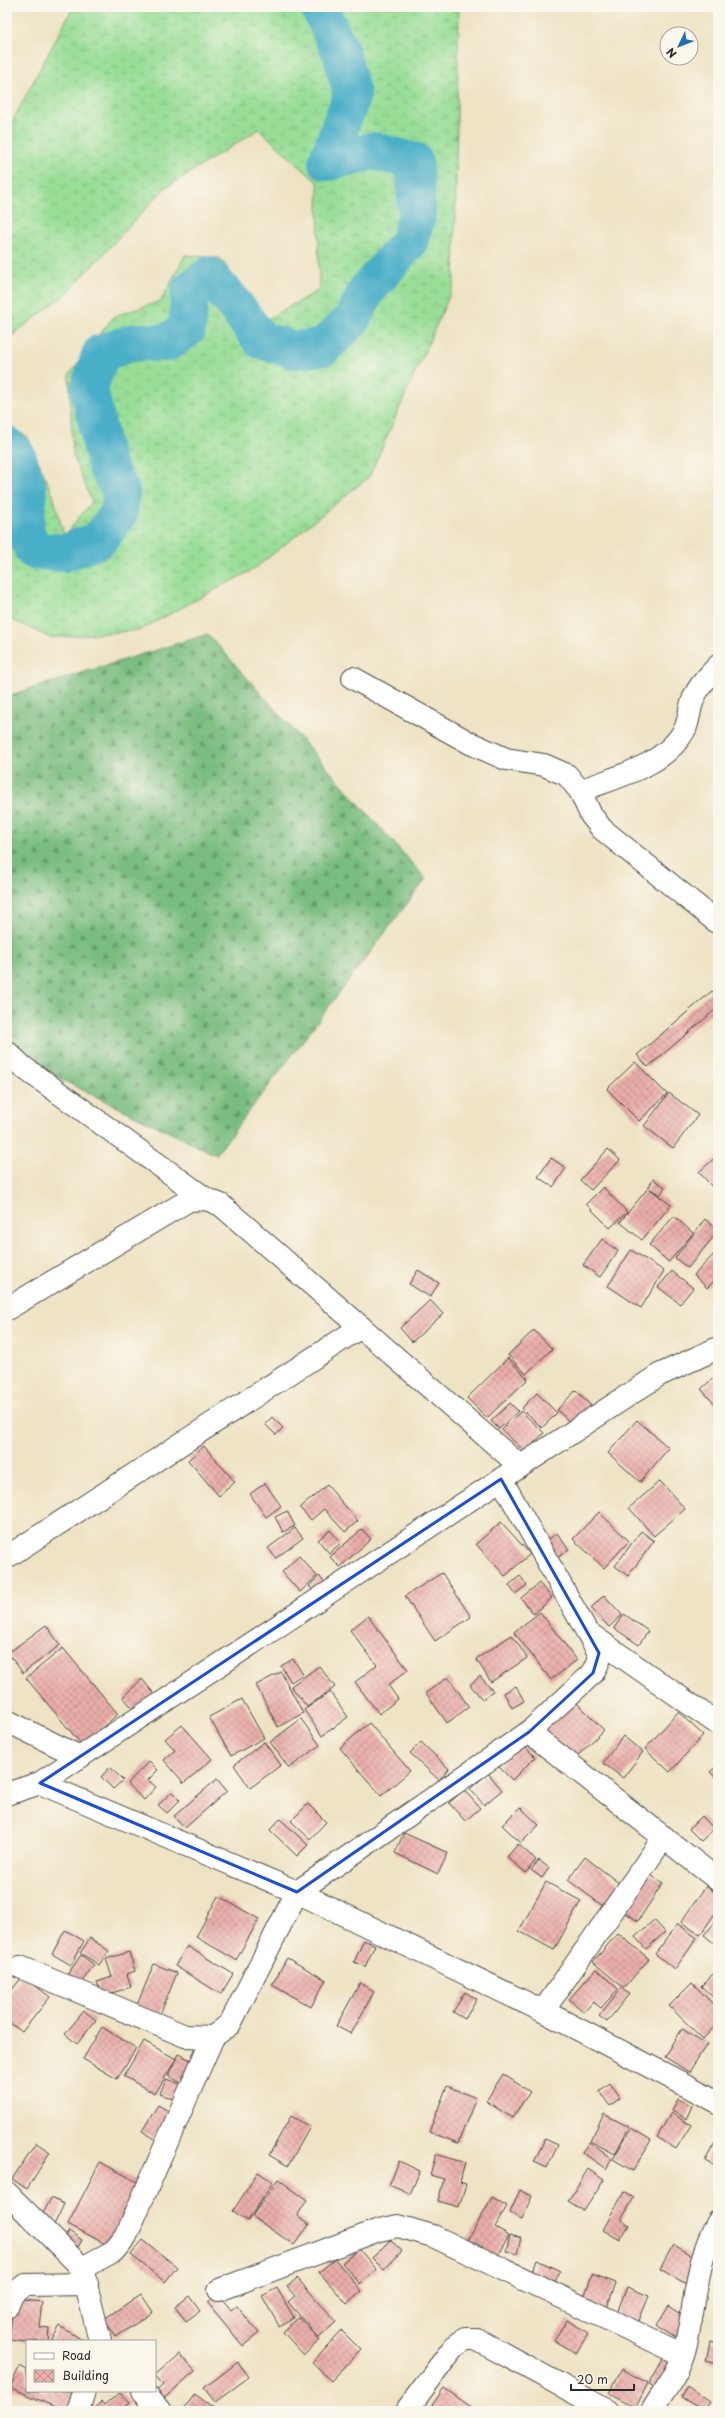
<svg xmlns="http://www.w3.org/2000/svg" width="725" height="2418" viewBox="0 0 725 2418" font-family="'Playpen Sans',sans-serif">
<defs>
<pattern id="forest-firs" width="22" height="20" patternUnits="userSpaceOnUse"><rect width="22" height="20" fill="#7abd80"/><path d="M5 1l3.5 6h-7zM16 11l3.5 6h-7z" fill="#649a69"/></pattern>
<pattern id="wetland-marsh" width="20" height="14" patternUnits="userSpaceOnUse"><rect width="20" height="14" fill="#99de97"/><path d="M1 5h8M5 5V1M11 12h8M15 12V8" fill="none" stroke="#84bf82"/></pattern>
<pattern id="building-cross-hatch" width="8" height="8" patternUnits="userSpaceOnUse"><rect width="8" height="8" fill="#ebaeaa"/><path d="M0 0l8 8M0 8l8-8" fill="none" stroke="#bf8e8b"/></pattern>
</defs>
<rect width="100%" height="100%" fill="#fbf7ec"/>
<filter id="ink" filterUnits="userSpaceOnUse"><feTurbulence type="fractalNoise" baseFrequency=".025" numOctaves="2"/><feDisplacementMap in="SourceGraphic" scale="8" xChannelSelector="R" yChannelSelector="G"/><feConvolveMatrix kernelMatrix="1 2 1 2 8 2 1 2 1" color-interpolation-filters="sRGB"/></filter>
<filter id="wash" filterUnits="userSpaceOnUse"><feTurbulence type="fractalNoise" baseFrequency=".012" numOctaves="4" result="noise"/><feDisplacementMap in="SourceGraphic" scale="16" xChannelSelector="R" yChannelSelector="G"/><feGaussianBlur stdDeviation="0.9" result="paint"/><feColorMatrix in="noise" values="0 0 0 0 0 0 0 0 0 0 0 0 0 0 0 0 0 1.4 0 .05"/><feComposite in="paint" operator="in"/></filter>
<g filter="url(#wash)">
<rect width="100%" height="100%" fill="#eee3c4"/>
<path fill="url(#forest-firs)" stroke="#527456" d="M208,634L426,879L216,1155L11,1055L7,1059V696Z"/>
<path fill="url(#wetland-marsh)" stroke="#628461" d="M73,7H459L454,285L369,477L254,569L140,630L50,638L7,617V426L28,437L53,495L64,536L92,502L73,456L69,375L114,316L161,301L185,255L220,258L266,320L319,290L318,183L259,129L164,189L66,294L7,339V131Z"/>
<g fill="none" stroke-linecap="round" stroke-linejoin="round">
<path stroke="#48aec7" stroke-width="38" d="M7,445L17,456L28,489L25,529L33,550L64,553L99,540L119,513L121,491L106,465L89,388L101,353L135,342L167,343L187,329L190,290L209,276L231,300L261,340L294,350L323,347L351,321L367,290L409,242L417,216L414,161L373,151L327,162L352,95L341,53L319,7"/>
</g>
<g id="blocks">
<g fill="url(#building-cross-hatch)">
<path d="M712,991L718,997V1013L715,1010L648,1067L637,1055Z"/>
<path d="M635,1062L667,1094L639,1121L607,1089Z"/>
<path d="M669,1093L698,1115L673,1148L644,1126Z"/>
<path d="M608,1149L620,1160L591,1190L580,1180Z"/>
<path d="M718,1155V1193L699,1172Z"/>
<path d="M551,1158L566,1168L553,1187L538,1177Z"/>
<path d="M653,1179L665,1187L660,1195L650,1189L671,1205L642,1240L620,1222L649,1187Z"/>
<path d="M603,1187L627,1212L610,1228L586,1204Z"/>
<path d="M674,1216L693,1233L669,1262L649,1245Z"/>
<path d="M705,1219L718,1231L688,1268L675,1258Z"/>
<path d="M602,1239L618,1251L600,1277L583,1265Z"/>
<path d="M631,1250L664,1271L641,1308L608,1286Z"/>
<path d="M718,1250V1277L707,1288L694,1275Z"/>
<path d="M418,1270L439,1283L430,1297L409,1284Z"/>
<path d="M672,1271L693,1288L680,1304L658,1287Z"/>
<path d="M430,1300L443,1314L412,1342L400,1328Z"/>
<path d="M534,1330L552,1349L526,1374L508,1355Z"/>
<path d="M508,1358L528,1379L487,1418L467,1398Z"/>
<path d="M718,1374V1408L701,1389Z"/>
<path d="M576,1390L591,1406L573,1425L557,1410Z"/>
<path d="M537,1393L557,1413L542,1428L522,1408Z"/>
<path d="M510,1403L518,1411L499,1429L491,1421Z"/>
<path d="M521,1411L544,1433L525,1452L502,1430Z"/>
<path d="M272,1417L283,1428L276,1435L265,1424Z"/>
<path d="M637,1420L669,1448L640,1482L608,1453Z"/>
<path d="M204,1446L235,1482L219,1496L188,1460Z"/>
<path d="M660,1481L685,1509L654,1536L629,1508Z"/>
<path d="M265,1483L281,1506L266,1517L250,1494Z"/>
<path d="M327,1485L358,1521L345,1532L324,1509L311,1520L300,1508Z"/>
<path d="M287,1511L295,1526L283,1532L275,1517Z"/>
<path d="M599,1512L629,1541L604,1568L573,1539Z"/>
<path d="M501,1522L530,1554L505,1576L476,1544Z"/>
<path d="M295,1528L303,1538L276,1558L268,1548Z"/>
<path d="M362,1529L371,1539L340,1567L330,1557Z"/>
<path d="M330,1530L341,1543L329,1553L318,1540Z"/>
<path d="M641,1531L654,1541L628,1576L615,1566Z"/>
<path d="M557,1533L569,1550L554,1560L542,1544Z"/>
<path d="M299,1556L317,1576L300,1592L282,1572Z"/>
<path d="M442,1573L471,1617L435,1641L405,1596Z"/>
<path d="M319,1576L332,1590L321,1600L309,1586Z"/>
<path d="M520,1576L527,1585L515,1594L509,1585Z"/>
<path d="M539,1583L552,1598L534,1614L521,1598Z"/>
<path d="M604,1595L622,1615L609,1627L591,1608Z"/>
<path d="M540,1612L577,1660L551,1680L514,1632Z"/>
<path d="M624,1614L648,1631L639,1645L614,1628Z"/>
<path d="M368,1616L408,1670L388,1685L398,1699L379,1714L355,1682L377,1665L350,1630Z"/>
<path d="M46,1625L60,1645L23,1673L8,1653Z"/>
<path d="M512,1635L527,1658L491,1682L476,1659Z"/>
<path d="M63,1648L118,1714L82,1745L26,1678Z"/>
<path d="M293,1659L303,1674L291,1682L281,1666Z"/>
<path d="M319,1666L335,1687L307,1707L291,1686Z"/>
<path d="M281,1672L303,1713L278,1727L256,1685Z"/>
<path d="M480,1676L493,1691L483,1700L470,1685Z"/>
<path d="M448,1677L469,1707L447,1723L426,1693Z"/>
<path d="M142,1679L156,1696L137,1713L123,1697Z"/>
<path d="M516,1686L524,1701L512,1708L504,1693Z"/>
<path d="M330,1692L348,1717L322,1736L304,1710Z"/>
<path d="M242,1699L264,1738L231,1756L209,1717Z"/>
<path d="M575,1701L604,1730L573,1760L544,1732Z"/>
<path d="M678,1712L703,1735L670,1772L645,1749Z"/>
<path d="M301,1719L320,1745L289,1768L270,1742Z"/>
<path d="M369,1723L410,1771L381,1796L340,1748Z"/>
<path d="M182,1725L212,1759L184,1783L164,1760L175,1750L165,1739Z"/>
<path d="M623,1736L643,1752L623,1778L603,1763Z"/>
<path d="M264,1742L281,1765L250,1788L234,1765Z"/>
<path d="M421,1742L449,1769L439,1780L410,1753Z"/>
<path d="M522,1744L535,1757L512,1780L499,1767Z"/>
<path d="M149,1761L158,1770L148,1780L156,1787L144,1800L127,1784Z"/>
<path d="M718,1765V1780L710,1772Z"/>
<path d="M110,1767L123,1780L113,1789L101,1777Z"/>
<path d="M488,1773L502,1790L484,1805L470,1789Z"/>
<path d="M217,1779L227,1791L185,1828L174,1816Z"/>
<path d="M464,1790L480,1808L465,1821L449,1803Z"/>
<path d="M172,1792L180,1800L167,1813L158,1805Z"/>
<path d="M308,1804L326,1822L310,1839L291,1821Z"/>
<path d="M520,1807L539,1825L521,1843L502,1825Z"/>
<path d="M702,1816L714,1829L701,1841L689,1829Z"/>
<path d="M280,1819L308,1845L297,1856L270,1830Z"/>
<path d="M404,1833L448,1853L438,1874L395,1853Z"/>
<path d="M518,1844L536,1860L526,1873L507,1857Z"/>
<path d="M585,1857L620,1884L603,1906L568,1880Z"/>
<path d="M539,1860L549,1868L542,1878L531,1870Z"/>
<path d="M649,1874L663,1883L638,1921L624,1912Z"/>
<path d="M546,1882L581,1901L554,1950L519,1931Z"/>
<path d="M706,1886L718,1895V1909L700,1935L681,1922Z"/>
<path d="M218,1896L259,1919L236,1960L196,1937Z"/>
<path d="M718,1919V1941L715,1944L704,1935Z"/>
<path d="M654,1920L665,1932L646,1949L635,1937Z"/>
<path d="M678,1924L697,1938L675,1969L655,1954Z"/>
<path d="M65,1930L84,1941L71,1965L52,1954Z"/>
<path d="M618,1933L649,1959L624,1988L593,1962Z"/>
<path d="M90,1938L109,1951L99,1965L80,1953Z"/>
<path d="M364,1940L375,1945L365,1967L354,1962Z"/>
<path d="M187,1946L233,1974L221,1994L175,1966Z"/>
<path d="M129,1952L135,1971L127,1974L131,1987L102,1996L97,1982L112,1977L106,1959Z"/>
<path d="M81,1955L94,1965L78,1987L65,1978Z"/>
<path d="M287,1958L326,1980L311,2007L272,1985Z"/>
<path d="M154,1964L177,1973L160,2015L137,2005Z"/>
<path d="M596,1969L618,1989L601,2008L593,2002L584,2012L569,1999Z"/>
<path d="M718,1969V1996L715,1999L701,1986Z"/>
<path d="M23,1976L50,1997L22,2032L7,2021V1996Z"/>
<path d="M360,1983L374,1992L351,2034L336,2026Z"/>
<path d="M692,1983L718,2009V2023L703,2039L669,2006Z"/>
<path d="M621,1988L629,1994L607,2022L599,2016Z"/>
<path d="M465,1992L477,1999L465,2019L453,2012Z"/>
<path d="M84,2011L96,2020L77,2044L65,2034Z"/>
<path d="M102,2027L136,2048L117,2079L83,2059Z"/>
<path d="M682,2029L707,2044L689,2072L665,2057Z"/>
<path d="M144,2041L176,2059L155,2094L124,2076Z"/>
<path d="M178,2054L193,2061L182,2083L168,2076Z"/>
<path d="M503,2074L530,2092L512,2118L486,2101Z"/>
<path d="M166,2079L190,2087L185,2103L160,2094Z"/>
<path d="M610,2083L620,2098L610,2106L599,2091Z"/>
<path d="M447,2086L476,2098L458,2143L429,2132Z"/>
<path d="M678,2099L692,2106L686,2119L672,2111Z"/>
<path d="M158,2105L180,2118L163,2144L142,2131Z"/>
<path d="M671,2113L691,2125L676,2149L657,2137Z"/>
<path d="M604,2114L629,2127L615,2154L590,2141Z"/>
<path d="M291,2116L310,2127L288,2166L269,2155Z"/>
<path d="M631,2128L651,2140L633,2171L613,2159Z"/>
<path d="M718,2137V2168L705,2161Z"/>
<path d="M545,2139L558,2145L547,2168L534,2162Z"/>
<path d="M589,2142L612,2159L606,2169L582,2152Z"/>
<path d="M36,2143L50,2152L27,2189L12,2179Z"/>
<path d="M436,2154L465,2163L460,2182L466,2184L459,2207L438,2201L444,2179L430,2175Z"/>
<path d="M399,2161L420,2171L410,2194L389,2185Z"/>
<path d="M100,2162L143,2185L111,2247L68,2224Z"/>
<path d="M588,2169L604,2180L584,2211L568,2201Z"/>
<path d="M258,2172L273,2182L248,2221L233,2211Z"/>
<path d="M278,2179L307,2200L297,2216L309,2225L294,2245L252,2216Z"/>
<path d="M520,2190L532,2196L522,2219L510,2213Z"/>
<path d="M624,2192L634,2198L621,2220L629,2225L620,2240L603,2230Z"/>
<path d="M492,2197L507,2206L495,2227L509,2235L496,2258L467,2242Z"/>
<path d="M51,2198L64,2204L53,2227L40,2220Z"/>
<path d="M69,2231L82,2240L78,2247L64,2239Z"/>
<path d="M510,2235L521,2238L517,2254L506,2251Z"/>
<path d="M143,2240L177,2267L165,2282L131,2255Z"/>
<path d="M390,2240L402,2251L384,2270L372,2258Z"/>
<path d="M673,2245L703,2262L690,2286L660,2269Z"/>
<path d="M359,2249L377,2270L360,2284L342,2263Z"/>
<path d="M335,2259L362,2291L347,2304L319,2272Z"/>
<path d="M537,2260L560,2271L553,2286L530,2275Z"/>
<path d="M592,2274L616,2283L606,2310L583,2301Z"/>
<path d="M297,2278L336,2321L319,2337L288,2302L295,2296L287,2287Z"/>
<path d="M627,2287L649,2296L638,2323L616,2315Z"/>
<path d="M277,2288L294,2318L279,2326L262,2296Z"/>
<path d="M141,2294L153,2312L116,2337L104,2319Z"/>
<path d="M218,2295L231,2311L237,2306L259,2333L243,2346L208,2303Z"/>
<path d="M189,2296L200,2311L186,2321L175,2307Z"/>
<path d="M14,2299L42,2302L39,2327L49,2328L48,2341L27,2342L9,2340Z"/>
<path d="M669,2306L691,2320L679,2339L657,2325Z"/>
<path d="M299,2317L320,2340L304,2355L283,2332Z"/>
<path d="M567,2320L588,2334L576,2353L554,2340Z"/>
<path d="M60,2326L84,2341H51Z"/>
<path d="M342,2331L361,2350L331,2381L312,2363Z"/>
<path d="M710,2341L718,2343V2364L706,2361Z"/>
<path d="M179,2354L195,2371L160,2402L153,2394L163,2385L155,2375Z"/>
<path d="M666,2354L679,2362L662,2391L649,2384Z"/>
<path d="M238,2362L249,2377L215,2402L204,2388Z"/>
<path d="M20,2366L27,2370V2391H75V2411H64L10,2387Z"/>
<path d="M621,2369L648,2383L636,2407L609,2393Z"/>
<path d="M687,2386L710,2402L704,2411L681,2397Z"/>
<path d="M444,2388L477,2411H428Z"/>
<path d="M120,2392L130,2403L120,2411H91L101,2402L104,2406Z"/>
<path d="M195,2394L215,2409L213,2411H182Z"/>
</g>
</g>
</g>
<g filter="url(#ink)">
<use href="#blocks" fill-opacity="0" stroke="#484742" stroke-width="1"/>
<g fill="none" stroke-linecap="round" stroke-linejoin="round">
<g stroke="#484742" stroke-width="24">
<g id="minor">
<path d="M353,678L470,743L506,759L544,765L567,775L580,791L591,815L602,829L718,923"/>
<path d="M580,791C615,777 666,766 685,729C689,721 689,711 692,703C696,688 708,677 718,666"/>
<path d="M7,1052L23,1067L206,1199"/>
<path d="M7,1309L189,1200L206,1199L221,1205L520,1466"/>
<path d="M7,1557L361,1327"/>
<path d="M590,1634L718,1724"/>
<path d="M7,1721L80,1757"/>
<path d="M529,1732L718,1880"/>
<path d="M40,1783L297,1892L543,2011L718,2102"/>
<path d="M7,1794L40,1783L659,1375L718,1348"/>
<path d="M20,1967L185,2036L213,2037L230,2024L297,1892L529,1732L593,1673L599,1661V1653L501,1479"/>
<path d="M543,2011L664,1837"/>
<path d="M7,2193L82,2268L100,2341"/>
<path d="M82,2268L114,2251L126,2236L213,2037"/>
<path d="M219,2290L379,2230L398,2226L433,2236L683,2355"/>
<path d="M7,2307L12,2295L25,2285L87,2284"/>
<path d="M143,2391L160,2411"/>
<path d="M78,2411L84,2391"/>
<path d="M406,2411L454,2347L465,2339H476L608,2411"/>
<path d="M652,2411C663,2392 677,2376 683,2355C696,2312 694,2261 718,2222"/>
</g>
</g>
<use href="#minor" stroke="#fff" stroke-width="22"/>
</g>
</g>
<path fill="none" stroke="#1d4ed8" stroke-width="3" stroke-linejoin="round" d="M501,1479L599,1653L593,1673L529,1732L297,1892L40,1783Z"/>
<rect width="725" height="2418" fill="none" stroke="#fbf7ec" stroke-width="24"/>
<rect x="26" y="2340" width="130" height="52" fill="#fbf7ec" stroke="#a8a59f"/>
<rect x="34" y="2353" width="20" height="6" fill="#ffffff" stroke="#a8a59f"/>
<text x="62" y="2360" font-size="12" fill="#2b2b2b">Road</text>
<rect x="34" y="2370" width="20" height="12" fill="url(#building-cross-hatch)" stroke="#a8a59f"/>
<text x="62" y="2380" font-size="12" fill="#2b2b2b">Building</text>
<g transform="translate(679 46) rotate(227)"><circle r="19" fill="#fbf7ec" stroke="#a8a59f"/>
<path d="M0-3L7 15L0 10L-7 15Z" fill="#1f6fb2"/>
<text y="-6" font-size="11" font-weight="bold" text-anchor="middle" fill="#2b2b2b">N</text>
</g>
<path d="M571 2384v6h63v-6" fill="none" stroke="#2b2b2b" stroke-width="2"/>
<text x="577" y="2384" font-size="12" fill="#2b2b2b" stroke="#fbf7ec" stroke-width="3" paint-order="stroke">20 m</text>
</svg>
